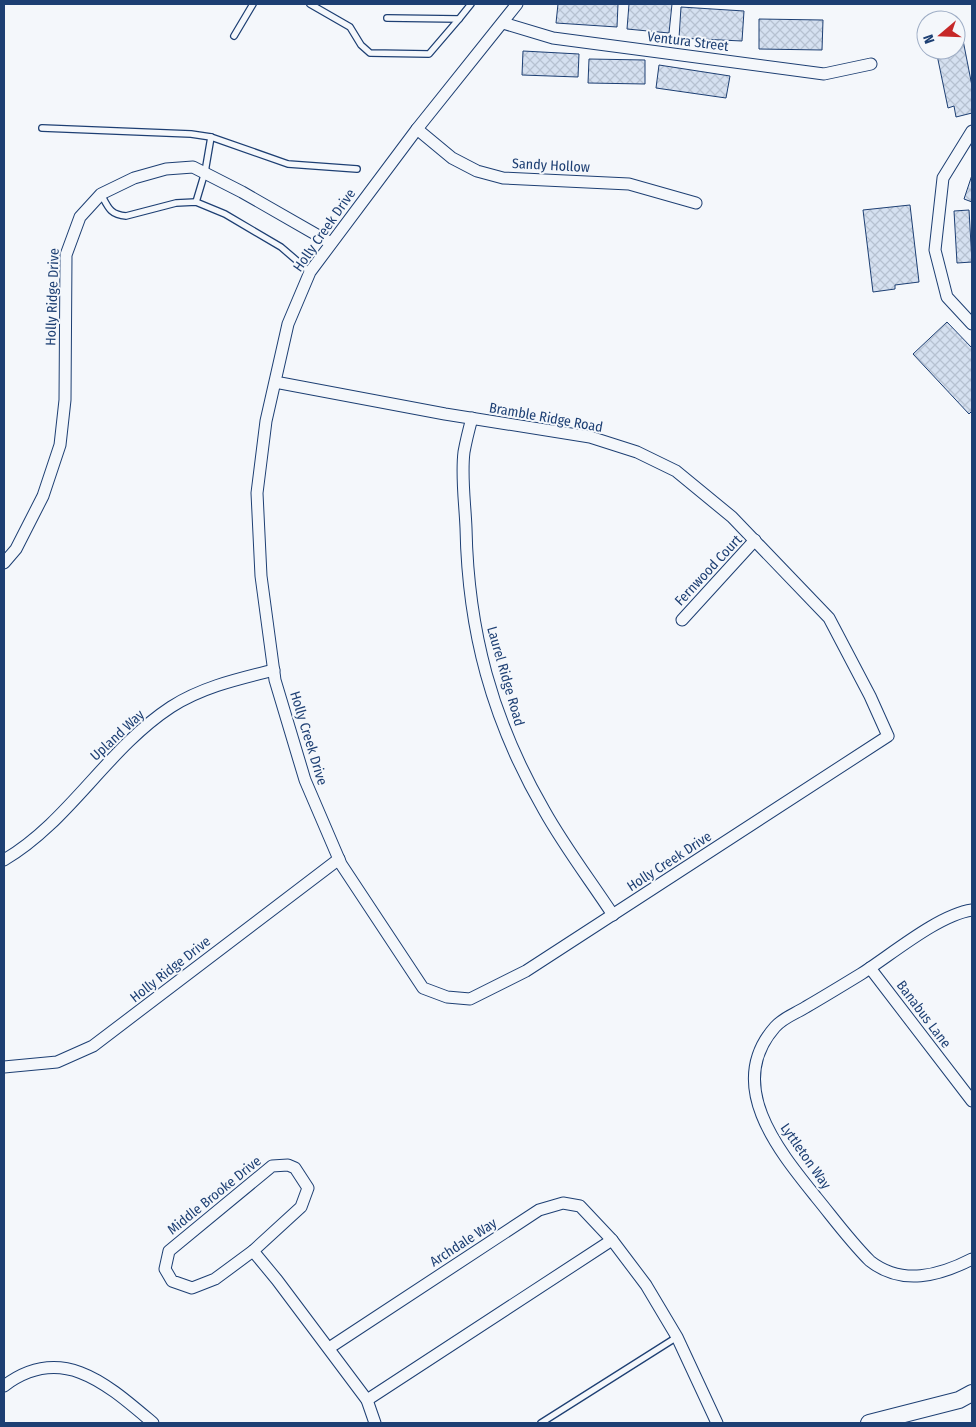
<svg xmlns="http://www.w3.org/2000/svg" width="976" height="1427" viewBox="0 0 976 1427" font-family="'Fira Sans Condensed',sans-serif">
<defs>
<pattern id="building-cross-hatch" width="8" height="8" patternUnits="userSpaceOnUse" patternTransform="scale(1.25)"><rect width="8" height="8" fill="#d5e0f0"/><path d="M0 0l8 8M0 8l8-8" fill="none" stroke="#b6c1d1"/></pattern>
</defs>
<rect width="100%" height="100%" fill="#f4f7fb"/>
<g fill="url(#building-cross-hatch)" stroke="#1d3f73">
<path d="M558,4H618L617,27L556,23Z"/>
<path d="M629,4H672L669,33L627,29Z"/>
<path d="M681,7L744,11L742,41L679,38Z"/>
<path d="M759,19L823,20L822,50L759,49Z"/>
<path d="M962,35L972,86V113L956,117L954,106L948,108L936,50H956V36Z"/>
<path d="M523,51L579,54L578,77L522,75Z"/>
<path d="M589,59L645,60V84L588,83Z"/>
<path d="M659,65L730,76L726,98L656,88Z"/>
<path d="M972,175V202L964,199Z"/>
<path d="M910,205L919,282L895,285V289L873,292L863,210Z"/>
<path d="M969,210L972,262L957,263L954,211Z"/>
<path d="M947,322L972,348V411L969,414L913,354Z"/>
</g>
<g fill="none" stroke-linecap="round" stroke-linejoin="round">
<g stroke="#1d3f73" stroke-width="8">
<g id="lane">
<path d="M310,4L350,27L361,45L370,53L429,54L459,19"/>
<path d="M387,18L459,19L471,4"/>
<path d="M234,36L253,4"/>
<path d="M42,128L191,134L211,137L288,164L357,169"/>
<path d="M101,194C108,207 110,215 126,216L176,203L196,202L225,214L281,247L310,272"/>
<path d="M196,202L205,172L211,137"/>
<path d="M541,1423L677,1337"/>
</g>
</g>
<g stroke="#1d3f73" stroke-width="13">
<g id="street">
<path d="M503,23L553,38L824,74L871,64"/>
<path d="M417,129L452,158L477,171L503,178L629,184L696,203"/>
<path d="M972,131L943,178L935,250L947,297L972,324"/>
<path d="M275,382L445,414L590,437L637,452L676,471L732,517L829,618L870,696L888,736L526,971L470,999L447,997L423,988L341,864L305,780L275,680L261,576L257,493L266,421L288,324L310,272L417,129L517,4"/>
<path d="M472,418C469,429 466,441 464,452C461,476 465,503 466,528C468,631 492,720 544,810C564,846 590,880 613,915"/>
<path d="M4,563L16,549L43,496L60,445L65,400L66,255L80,217L101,194L134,178L166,169L193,167L242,192L331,243"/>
<path d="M682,620L755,540"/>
<path d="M4,860C69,822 107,749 171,707C202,687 238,679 274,670"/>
<path d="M972,910C938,915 891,955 861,974C843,985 825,996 806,1007C795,1014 784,1017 775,1027C724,1085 779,1151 816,1197C834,1219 850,1241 870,1261C902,1286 939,1276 972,1259"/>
<path d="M870,968L972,1101"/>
<path d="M4,1067L57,1062L93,1046L339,859"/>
<path d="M288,1165L295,1168L308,1188L301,1207L253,1251L215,1279L192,1288L172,1281L165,1269L169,1251L272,1166Z"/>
<path d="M253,1251L277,1280L367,1400L375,1423"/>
<path d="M329,1348L539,1210L563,1203L580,1206L612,1240L646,1285L677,1337L717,1423"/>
<path d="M4,1386C62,1342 108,1385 153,1423"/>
<path d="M367,1400L612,1240"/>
</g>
</g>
<g stroke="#1d3f73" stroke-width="18">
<path id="secondary" d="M869,1423L959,1400L972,1393"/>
</g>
<use href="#lane" stroke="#f4f7fb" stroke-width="5.5"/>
<use href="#street" stroke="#f4f7fb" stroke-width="11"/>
<use href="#secondary" stroke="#f4f7fb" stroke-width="16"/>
</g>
<g text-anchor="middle" stroke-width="4" stroke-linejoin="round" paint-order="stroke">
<g font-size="14" fill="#1d3f73" stroke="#f4f7fb">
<text transform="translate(688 41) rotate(7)" y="5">Ventura Street</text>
<text transform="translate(551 165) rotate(3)" y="5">Sandy Hollow</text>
<text transform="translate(324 230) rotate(-55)" y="5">Holly Creek Drive</text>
<text transform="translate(52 297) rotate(-88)" y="5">Holly Ridge Drive</text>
<text transform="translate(546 417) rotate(10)" y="5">Bramble Ridge Road</text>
<text transform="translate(708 570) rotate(-47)" y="5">Fernwood Court</text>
<text transform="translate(506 676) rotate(74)" y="5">Laurel Ridge Road</text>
<text transform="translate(117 735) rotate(-43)" y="5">Upland Way</text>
<text transform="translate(309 738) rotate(73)" y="5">Holly Creek Drive</text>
<text transform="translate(669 861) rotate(-33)" y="5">Holly Creek Drive</text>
<text transform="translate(170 969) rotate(-38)" y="5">Holly Ridge Drive</text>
<text transform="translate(924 1014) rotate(53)" y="5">Banabus Lane</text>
<text transform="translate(806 1156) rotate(55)" y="5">Lyttleton Way</text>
<text transform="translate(214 1195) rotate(-39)" y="5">Middle Brooke Drive</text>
<text transform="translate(463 1242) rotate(-33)" y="5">Archdale Way</text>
</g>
</g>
<rect width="976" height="1427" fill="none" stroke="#1d3f73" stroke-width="10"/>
<g transform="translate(941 35) rotate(251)"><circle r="24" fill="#f4f7fb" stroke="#9eadc5"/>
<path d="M0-4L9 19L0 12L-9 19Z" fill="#c62828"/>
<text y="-8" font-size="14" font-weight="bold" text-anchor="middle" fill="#1d3f73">N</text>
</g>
</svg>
